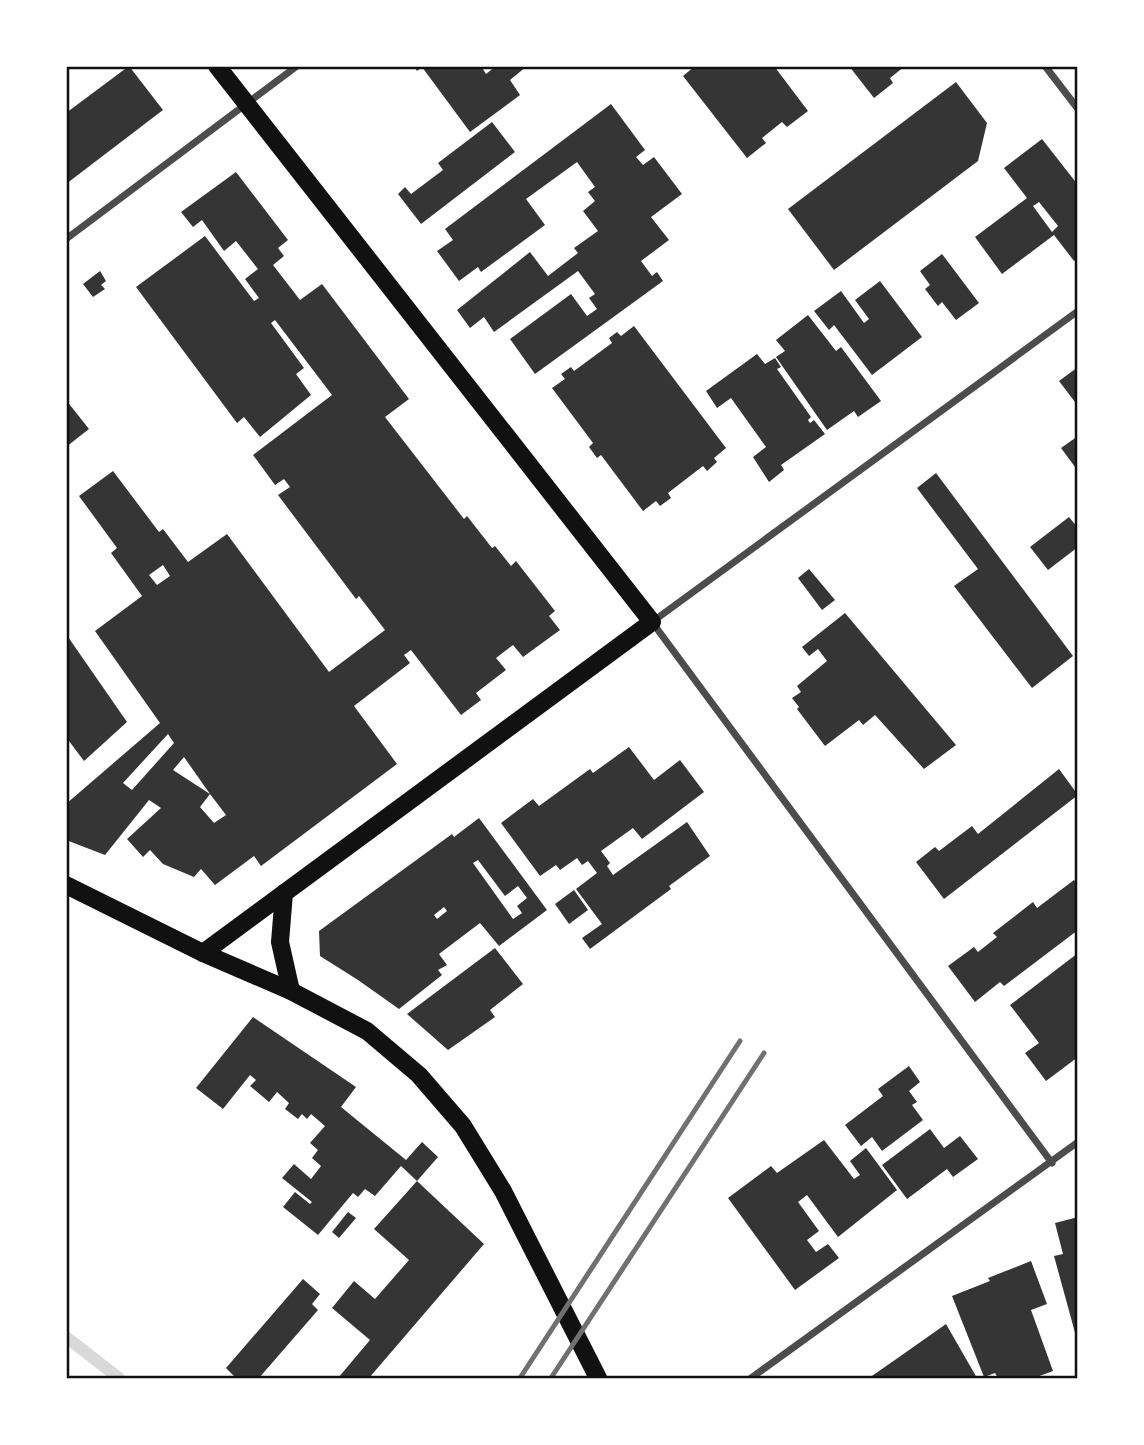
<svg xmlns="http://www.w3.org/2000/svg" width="1144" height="1445" viewBox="0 0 1144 1445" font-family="'Fira Sans',sans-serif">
<rect width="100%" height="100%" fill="#fff"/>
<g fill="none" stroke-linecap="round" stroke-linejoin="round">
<path stroke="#d9d9d9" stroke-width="12" d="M66,1337L119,1378"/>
</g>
<g fill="#353535" fill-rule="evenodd">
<path d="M129,66L163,110L66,184V113Z"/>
<path d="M414,66H481L486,74L496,66H527L510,80L520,95L470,132L422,67L417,71Z"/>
<path d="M695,66H774L808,111L787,127L782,122L762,138L766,143L747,158L683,76Z"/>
<path d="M849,66H905L890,78L893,83L874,98Z"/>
<path d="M956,82L987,123L978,161L834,270L788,209Z"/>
<path d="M611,104L645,150L636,157L643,165L654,157L682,194L651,217L669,240L641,261L652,276L657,272L663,281L535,374L510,339L571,294L587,316L597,309L589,298L595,294L578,271L494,332L484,317L470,328L457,310L530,252L548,276L578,253L574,248L598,231L583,211L595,201L588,192L595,187L577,162L526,199L545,225L481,272L478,267L459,281L437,251L453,240L445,229Z"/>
<path d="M492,122L515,152L421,224L398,194L405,187L411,194L443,170L438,163Z"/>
<path d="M1042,139L1078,185V258L1074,261L1054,235L1002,274L975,237L1027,198L1004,168ZM1039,202L1058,226L1052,232L1033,206Z"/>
<path d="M236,172L288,240L278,248L284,256L273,265L300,300L322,284L409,399L385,417L464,519L467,516L492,548L495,546L511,566L516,561L555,611L549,616L560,630L523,657L513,645L496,658L506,670L476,693L481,700L461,715L411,650L404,655L410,663L354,706L397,764L261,866L254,856L215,885L201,869L194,877L163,864L150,850L143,857L127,839L161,808L149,800L105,855L66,840V804L160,723L95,631L142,596L111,553L117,548L79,496L113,471L159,532L163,529L188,562L227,534L329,672L385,630L359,596L356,599L278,495L290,487L284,479L275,485L253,455L332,395L275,320L271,323L304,368L296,374L311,395L260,437L244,417L237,423L136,287L205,236L254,301L259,298L245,279L258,269L236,241L224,251L202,220L193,227L181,212ZM163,565L170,576L157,585L149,575ZM168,734L174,743L132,790L123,783ZM184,757L210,794L173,770ZM210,794L226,815L214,823L200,807Z"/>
<path d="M942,254L979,303L956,320L942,302L938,306L925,289L930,285L920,271Z"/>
<path d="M100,271L106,281L101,285L105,289L93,297L83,284Z"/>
<path d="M880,281L922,337L872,375L834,325L829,330L814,311L841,291L864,323L869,319L855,300Z"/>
<path d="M808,315L836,351L841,347L881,401L858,417L854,411L827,430L776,357L785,351L776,340Z"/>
<path d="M634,326L726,448L714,458L717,462L707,471L703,466L668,493L671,498L660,506L656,501L643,511L601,455L597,458L589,447L593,443L552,388L565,379L561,374L571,367L574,371L612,343L609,338L617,332L621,336Z"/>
<path d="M757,354L765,364L775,358L781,367L777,369L811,417L808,420L810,423L814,420L825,434L781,465L784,470L769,482L753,457L766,447L731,398L717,408L706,391Z"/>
<path d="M1078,367V406L1059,381Z"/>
<path d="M66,400L89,429L66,447Z"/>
<path d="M1078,436V471L1061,448Z"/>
<path d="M936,473L1073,656L1032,688L954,586L978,569L917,488Z"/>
<path d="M1069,517L1078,528V547L1048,570L1030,547Z"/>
<path d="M809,569L835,600L822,610L798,578Z"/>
<path d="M845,613L956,745L924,769L875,715L863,725L859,720L825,746L797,709L799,707L792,698L801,692L797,686L827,661L818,649L809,656L802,647Z"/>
<path d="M66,634L127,722L84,761L66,737Z"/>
<path d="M629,747L654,780L680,760L704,792L642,839L633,828L601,851L610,863L607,866L613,875L687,822L710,856L669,886L671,889L590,949L582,938L602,924L576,889L597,873L588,861L582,865L577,858L560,870L556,865L540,876L501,823L533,799L539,806L590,769L593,773Z"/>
<path d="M1059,769L1078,795L944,899L916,862L935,847L939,851L972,826L978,834Z"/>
<path d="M479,818L547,910L499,946L480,923L439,954L447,965L438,970L442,975L399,1009L358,980L320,956L319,931L452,834L454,837ZM478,860L505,896L518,886L527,898L517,906L522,913L513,919L473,863ZM444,907L447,911L437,919L434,915Z"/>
<path d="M1074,880L1078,885V930L1004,986L1000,982L975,1002L948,966L974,947L978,952L997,937L993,933L1033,902L1037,908Z"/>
<path d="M574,890L588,910L569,924L555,904Z"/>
<path d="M495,948L523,984L490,1010L495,1017L448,1050L407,1014Z"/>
<path d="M1078,953V1057L1046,1081L1025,1053L1039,1043L1010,1005Z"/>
<path d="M253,1017L356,1087L341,1107L406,1160L422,1142L438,1157L417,1181L484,1244L369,1378H338L370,1340L332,1308L354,1281L375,1299L409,1260L374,1229L417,1181L401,1166L375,1196L365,1189L358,1197L353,1193L318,1235L283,1207L295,1192L310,1204L312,1202L282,1178L294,1164L311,1179L321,1166L312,1158L318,1150L310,1143L325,1126L311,1114L307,1119L302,1114L298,1119L285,1109L289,1103L277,1092L269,1102L250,1086L256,1080L250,1075L223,1109L196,1088Z"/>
<path d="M909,1066L920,1082L909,1091L917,1102L912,1105L923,1120L882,1151L872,1137L861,1146L845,1125L883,1096L878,1089Z"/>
<path d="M930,1129L944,1148L960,1136L978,1159L953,1177L947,1169L907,1199L882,1165Z"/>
<path d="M824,1140L854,1179L860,1175L850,1161L866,1148L897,1190L838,1237L807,1195L798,1202L819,1231L807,1240L816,1252L828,1244L839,1258L795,1290L728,1198L771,1166L777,1173Z"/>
<path d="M348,1212L356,1218L339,1238L332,1232Z"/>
<path d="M1078,1217V1340H1077L1054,1256L1063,1254L1055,1223Z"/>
<path d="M1031,1261L1047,1304L1031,1310L1053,1371L1034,1378H998L995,1373L984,1377L952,1296L990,1281L988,1278Z"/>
<path d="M303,1279L320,1294L312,1304L318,1310L259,1378H236L226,1368Z"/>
<path d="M946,1324L977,1378H869L902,1355Z"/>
</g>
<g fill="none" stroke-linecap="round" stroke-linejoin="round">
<g stroke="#4c4c4c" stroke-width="7">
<path d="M1045,66L1078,109"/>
<path d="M66,239L297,66"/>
<path d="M1052,1163L652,622L1078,311"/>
<path d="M751,1378L1078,1142"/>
</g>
<g stroke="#111" stroke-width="18">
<path d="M66,885L203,953L291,991L367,1031L419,1075L463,1126L503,1191L598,1378"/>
<path d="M284,893L280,942L291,991"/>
<path d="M203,953L652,622L217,66"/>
</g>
<g stroke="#707070" stroke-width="5">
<path d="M520,1378L740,1041"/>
<path d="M551,1378L764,1053"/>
</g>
</g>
<rect width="1144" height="1445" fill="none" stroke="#ffffff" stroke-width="136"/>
<rect x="68" y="68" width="1008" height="1309" fill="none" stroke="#111" stroke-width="2.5"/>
</svg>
